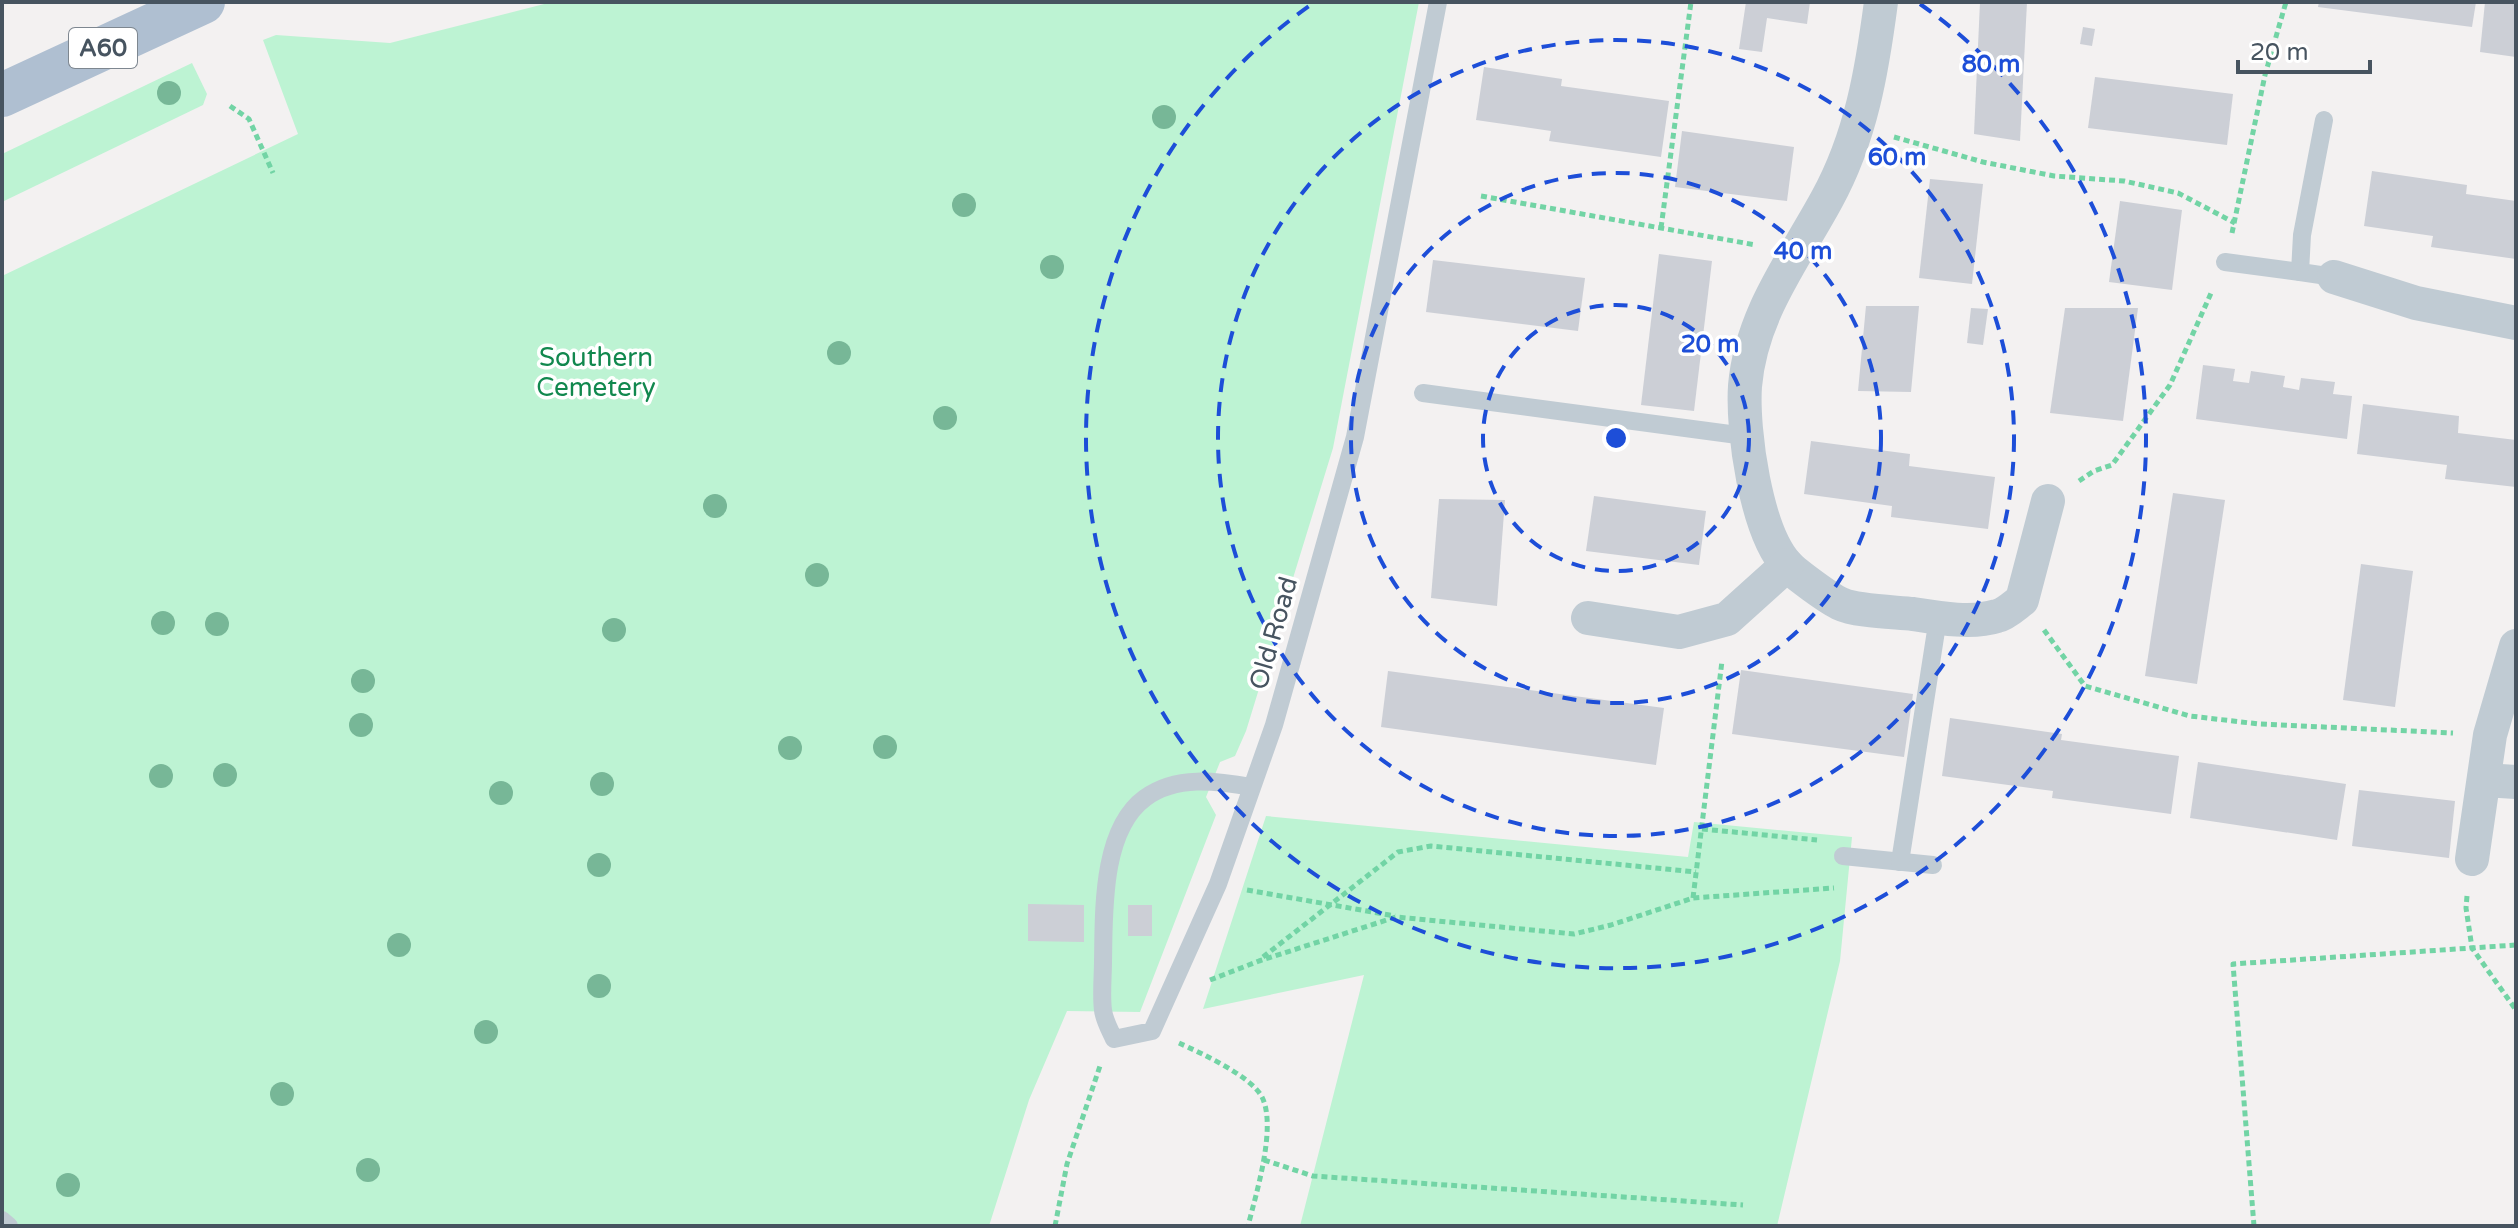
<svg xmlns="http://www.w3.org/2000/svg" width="2518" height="1228" viewBox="0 0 2518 1228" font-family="'Varela Round',sans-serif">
<rect width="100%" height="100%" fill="#f3f1f1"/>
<g fill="#bdf3d3">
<path d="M552,2H1419L1333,448L1246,731L1235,756L1220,762L1206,797L1216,815L1140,1012L1067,1011L1029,1100L989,1226H2V276L298,134L263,40L276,35L390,43Z"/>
<path d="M192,63L207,94L203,105L2,202V154Z"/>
<path d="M1266,816L1688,857L1694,822L1852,837L1840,961L1777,1226H1300L1364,975L1203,1009Z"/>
</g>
<g fill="#cccfd6">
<path d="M1746,2H1810L1807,24L1767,18L1762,52L1739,49Z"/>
<path d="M1980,2H2027L2020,141L1974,134Z"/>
<path d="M2319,2H2476L2472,27L2318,7Z"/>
<path d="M2485,2H2516V57L2480,52Z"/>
<path d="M2083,27L2095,29L2092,46L2080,44Z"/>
<path d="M1484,67L1562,79L1561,86L1669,101L1661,157L1549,141L1551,131L1476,120Z"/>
<path d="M2095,77L2233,94L2227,145L2088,128Z"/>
<path d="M1682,131L1794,147L1787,201L1675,187Z"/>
<path d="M2372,171L2467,185L2466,194L2516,201V259L2431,247L2433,236L2364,226Z"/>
<path d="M1930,179L1983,184L1972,284L1919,278Z"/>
<path d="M2120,201L2182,210L2172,290L2109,282Z"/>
<path d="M1659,254L1712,261L1694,411L1641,405Z"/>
<path d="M1433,260L1585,278L1578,331L1426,312Z"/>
<path d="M1866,306H1919L1911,392L1858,391Z"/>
<path d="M1971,308L1988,309L1983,345L1967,343Z"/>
<path d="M2065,308H2138L2123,421L2050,413Z"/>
<path d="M2203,365L2235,369L2233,381L2249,383L2251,371L2285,376L2283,387L2299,390L2301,378L2335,382L2333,394L2352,396L2347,439L2196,419Z"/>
<path d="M2363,404L2459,416L2458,433L2516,440V487L2445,479L2447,465L2357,454Z"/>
<path d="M1811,441L1910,454L1909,466L1995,477L1988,529L1891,517L1892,506L1804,494Z"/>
<path d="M2173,493L2225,500L2197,684L2145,676Z"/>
<path d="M1594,496L1706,511L1699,565L1586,551Z"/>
<path d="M1439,499L1505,500L1497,606L1431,598Z"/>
<path d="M2361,564L2413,571L2395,707L2343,700Z"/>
<path d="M1741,670L1913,694L1904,757L1732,734Z"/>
<path d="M1388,671L1664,708L1656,765L1381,727Z"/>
<path d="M1950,718L2062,734L2061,740L2179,756L2171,814L2052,798L2053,791L1942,776Z"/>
<path d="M2198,762L2346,784L2337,840L2190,818Z"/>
<path d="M2359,790L2455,801L2449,858L2352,846Z"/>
<path d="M1028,904L1084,905V942L1028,941Z"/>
<rect x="1128" y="905" width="24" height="31"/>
</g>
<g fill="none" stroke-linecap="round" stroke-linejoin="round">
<g stroke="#72d4a5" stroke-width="5" stroke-dasharray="6 4" stroke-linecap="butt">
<path d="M230,106L249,119L273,173"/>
<path d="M1894,137L1983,162L2054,176L2124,181L2178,193L2235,223"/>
<path d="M1481,196L1756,245"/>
<path d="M1661,228L1691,2"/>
<path d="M2232,233L2265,75L2286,2"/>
<path d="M2079,481L2094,471L2112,465L2170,385L2212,291"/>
<path d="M2044,630L2085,686L2190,716L2259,724L2453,733"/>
<path d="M1702,829L1817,840"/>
<path d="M1247,890L1395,916"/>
<path d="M2467,896L2466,908L2472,948L2516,1010"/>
<path d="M1693,898L1722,661"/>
<path d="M1263,957L1398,852L1431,846L1696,872"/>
<path d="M1210,980L1259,961L1396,917L1574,934L1611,925L1693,898L1834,888"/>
<path d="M1179,1043C1201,1053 1251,1076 1262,1097C1277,1127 1256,1194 1248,1226"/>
<path d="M1264,1160L1313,1176L1743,1205"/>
<path d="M1055,1226L1067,1164L1100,1066"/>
<path d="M2254,1226L2233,964L2516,945"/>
</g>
<g stroke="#c0cbd3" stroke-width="18">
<path d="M2324,120L2302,235L2300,272L2334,277"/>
<path d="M2225,262L2300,272"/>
<path d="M1423,393L1745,436"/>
<path d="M1252,787C1217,781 1176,775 1145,798C1101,830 1104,913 1103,961C1103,976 1101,995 1103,1010C1104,1020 1110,1030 1114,1039L1152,1031L1218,884L1274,725L1355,437L1438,2"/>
<path d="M1843,856L1933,865"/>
<path d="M1900,862L1938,618"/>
<path d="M2,1220L9,1226"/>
</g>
<g stroke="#c0cbd3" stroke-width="34">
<path d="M1881,2C1872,71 1861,137 1827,199C1794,260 1751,314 1745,386C1742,431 1756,531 1787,565C1794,573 1831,600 1841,604C1855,611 1895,612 1913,614C1938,618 1972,624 1997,616C2006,614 2015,605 2022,600L2048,501"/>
<path d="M2334,277L2416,303L2516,323"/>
<path d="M1588,618L1679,632L1727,619L1787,565"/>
<path d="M2484,780L2516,782"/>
<path d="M2472,859L2490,735L2516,646"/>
</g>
<path stroke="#afbfd1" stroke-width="44" d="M2,95L203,2"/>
</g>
<g fill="#77b797">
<circle cx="169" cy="93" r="12"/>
<circle cx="1164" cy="117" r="12"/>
<circle cx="964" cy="205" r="12"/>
<circle cx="1052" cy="267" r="12"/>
<circle cx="839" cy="353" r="12"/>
<circle cx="945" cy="418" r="12"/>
<circle cx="715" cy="506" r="12"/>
<circle cx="817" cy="575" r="12"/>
<circle cx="163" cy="623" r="12"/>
<circle cx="217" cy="624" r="12"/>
<circle cx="614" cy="630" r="12"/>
<circle cx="363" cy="681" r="12"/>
<circle cx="361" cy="725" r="12"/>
<circle cx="885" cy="747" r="12"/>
<circle cx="790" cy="748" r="12"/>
<circle cx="225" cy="775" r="12"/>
<circle cx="161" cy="776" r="12"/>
<circle cx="602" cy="784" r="12"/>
<circle cx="501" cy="793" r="12"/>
<circle cx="599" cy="865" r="12"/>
<circle cx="399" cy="945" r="12"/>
<circle cx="599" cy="986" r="12"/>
<circle cx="486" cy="1032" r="12"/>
<circle cx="282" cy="1094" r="12"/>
<circle cx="368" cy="1170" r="12"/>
<circle cx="68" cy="1185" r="12"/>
</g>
<g fill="none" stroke="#1d4ed8" stroke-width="4" stroke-dasharray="14 10">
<circle cx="1616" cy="438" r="133"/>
<circle cx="1616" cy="438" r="265"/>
<circle cx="1616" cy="438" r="398"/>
<path d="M1920 4A530 530 0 1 1 1312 4"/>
</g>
<g text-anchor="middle" stroke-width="7" stroke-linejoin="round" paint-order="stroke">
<rect fill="#fff" stroke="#7e8790" stroke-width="2" x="69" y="28" width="68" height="40" rx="6"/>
<g font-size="24" font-weight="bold" fill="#475460">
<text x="103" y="56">A60</text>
</g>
<g font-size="26" fill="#11884e" stroke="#fff">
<text x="596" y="366">Southern<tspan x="596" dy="30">Cemetery</tspan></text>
</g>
<g font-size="26" fill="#475460" stroke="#fff">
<text transform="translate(1273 633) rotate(-74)" y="9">Old Road</text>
</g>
</g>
<circle cx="1616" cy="438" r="12" fill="#1d4ed8" stroke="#fff" stroke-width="4"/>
<g font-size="24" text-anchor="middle" font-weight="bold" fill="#1d4ed8" stroke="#fff" stroke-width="7" stroke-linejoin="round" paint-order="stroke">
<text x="1991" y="72">80 m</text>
<text x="1897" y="165">60 m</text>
<text x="1803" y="259">40 m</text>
<text x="1710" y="352">20 m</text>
</g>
<rect width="2518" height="1228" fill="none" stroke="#475460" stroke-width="8"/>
<path d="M2238 60v12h132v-12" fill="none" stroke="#475460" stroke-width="4"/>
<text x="2250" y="60" font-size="24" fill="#475460" stroke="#ffffff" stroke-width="6" paint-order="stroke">20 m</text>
</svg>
